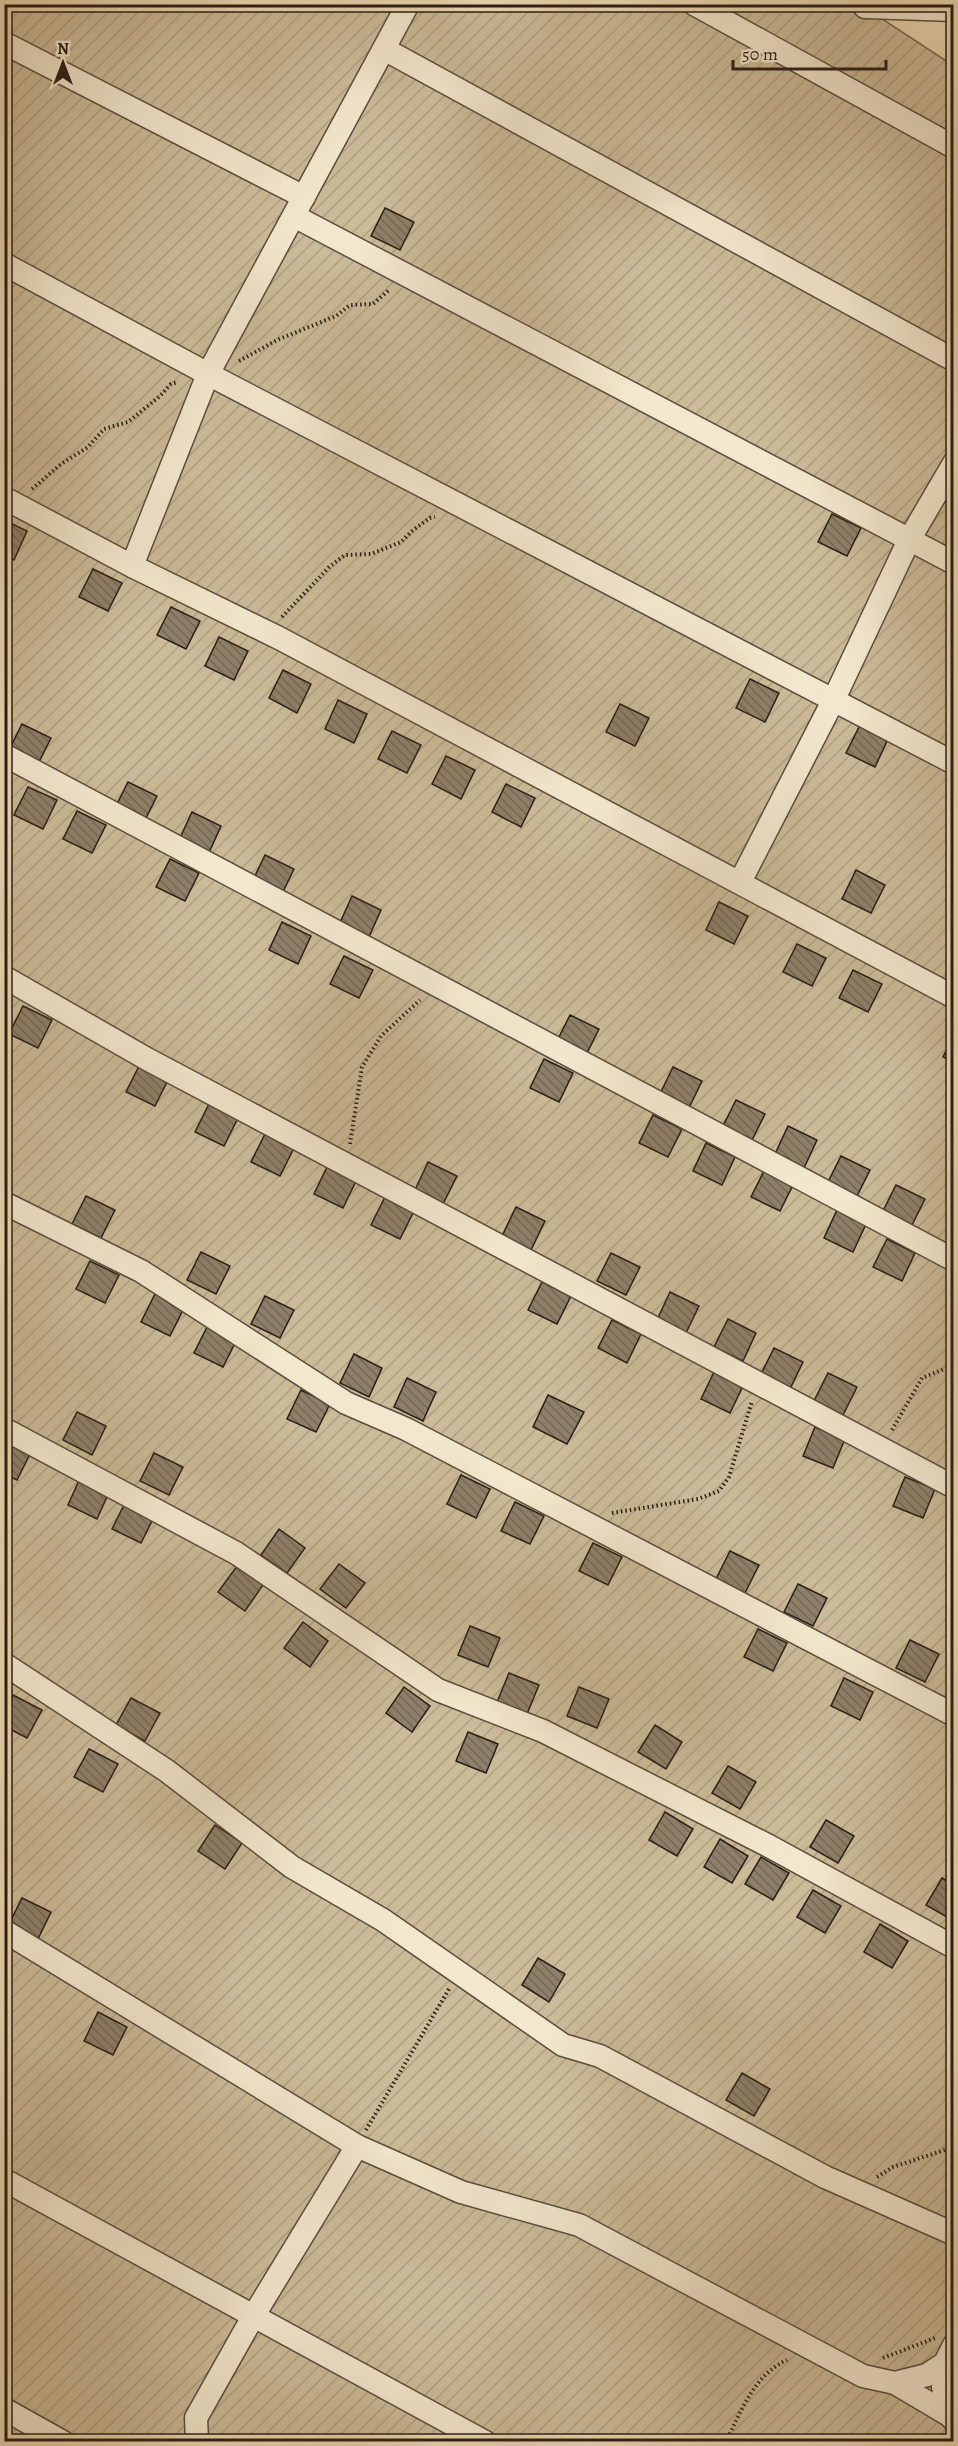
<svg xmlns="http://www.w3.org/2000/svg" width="958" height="2446" viewBox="0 0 958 2446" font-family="Alegreya,serif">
<defs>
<pattern id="garden-furrows" width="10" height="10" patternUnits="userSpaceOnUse" patternTransform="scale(1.5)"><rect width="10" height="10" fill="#cb9"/><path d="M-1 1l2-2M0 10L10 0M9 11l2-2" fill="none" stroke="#afa083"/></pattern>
<pattern id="building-back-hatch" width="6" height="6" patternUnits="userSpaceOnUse" patternTransform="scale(1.5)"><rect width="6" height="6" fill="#8e8069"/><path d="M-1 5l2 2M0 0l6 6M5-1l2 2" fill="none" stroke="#746855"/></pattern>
</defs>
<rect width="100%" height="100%" fill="#eddbb4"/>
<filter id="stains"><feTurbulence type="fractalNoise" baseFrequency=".00333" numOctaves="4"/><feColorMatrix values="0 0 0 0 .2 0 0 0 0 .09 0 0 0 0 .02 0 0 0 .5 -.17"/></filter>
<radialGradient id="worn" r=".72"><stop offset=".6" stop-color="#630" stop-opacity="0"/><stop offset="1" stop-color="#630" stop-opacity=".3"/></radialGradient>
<path fill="url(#garden-furrows)" stroke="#7a6c58" stroke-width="1.5" d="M5,5H861L954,66L953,2441L5,2442Z"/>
<g fill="url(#building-back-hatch)" stroke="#281e17" stroke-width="1.5">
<path d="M385,208L414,222L400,250L371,236Z"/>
<path d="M832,514L861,528L847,556L818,542Z"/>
<path d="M4,520L27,531L14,560L4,555Z"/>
<path d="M93,569L122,583L108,611L79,597Z"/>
<path d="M171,607L200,621L186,649L157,635Z"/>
<path d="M219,637L248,651L234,680L205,666Z"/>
<path d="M283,670L311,684L297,713L269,698Z"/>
<path d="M750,679L779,693L765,722L736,708Z"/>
<path d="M338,700L367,714L354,743L325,729Z"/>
<path d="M620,704L649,718L635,746L606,732Z"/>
<path d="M22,724L51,738L37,766L8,752Z"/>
<path d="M860,725L888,739L875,767L846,753Z"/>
<path d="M392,731L421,745L407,773L378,759Z"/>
<path d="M446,756L475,770L461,799L432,784Z"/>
<path d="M128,782L157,796L143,824L114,810Z"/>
<path d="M506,784L535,798L521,827L492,812Z"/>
<path d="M28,787L57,800L43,829L14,815Z"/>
<path d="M77,811L106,825L92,853L63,839Z"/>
<path d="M192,812L221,826L208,855L179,840Z"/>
<path d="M265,855L294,869L280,898L251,884Z"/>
<path d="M170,859L199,873L185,901L156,887Z"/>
<path d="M856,870L885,885L871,913L842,899Z"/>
<path d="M352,896L381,910L368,939L339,925Z"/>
<path d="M719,902L748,916L734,944L706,930Z"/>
<path d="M282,922L311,936L298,964L269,950Z"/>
<path d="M797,944L826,958L812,986L783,972Z"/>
<path d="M344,956L373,970L359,998L330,984Z"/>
<path d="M853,970L882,984L868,1012L839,998Z"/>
<path d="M23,1006L52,1020L38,1048L9,1034Z"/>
<path d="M570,1015L599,1029L585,1057L556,1043Z"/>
<path d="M954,1035V1062L943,1057Z"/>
<path d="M544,1059L573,1073L559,1102L530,1088Z"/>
<path d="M140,1064L169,1078L155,1106L126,1092Z"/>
<path d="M673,1067L702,1081L688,1110L659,1096Z"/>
<path d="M736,1100L765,1114L751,1142L722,1128Z"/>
<path d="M209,1104L238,1118L224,1146L195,1132Z"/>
<path d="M653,1115L682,1129L668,1157L639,1143Z"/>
<path d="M788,1126L817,1140L804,1168L775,1154Z"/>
<path d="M265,1134L294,1148L280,1176L251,1162Z"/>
<path d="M706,1143L735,1157L722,1185L693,1171Z"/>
<path d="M841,1156L870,1170L856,1198L827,1184Z"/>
<path d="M428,1162L457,1176L443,1204L415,1190Z"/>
<path d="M328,1165L357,1179L343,1208L314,1194Z"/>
<path d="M765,1169L794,1183L780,1211L751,1197Z"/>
<path d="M896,1185L925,1199L911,1227L882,1213Z"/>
<path d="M86,1196L115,1210L101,1238L72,1224Z"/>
<path d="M385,1197L414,1211L400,1239L371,1225Z"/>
<path d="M516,1207L545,1221L531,1250L502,1236Z"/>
<path d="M837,1210L866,1224L853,1252L824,1238Z"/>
<path d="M887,1239L915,1253L902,1281L873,1267Z"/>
<path d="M201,1252L230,1266L216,1294L187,1280Z"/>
<path d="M611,1253L640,1267L626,1295L597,1281Z"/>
<path d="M90,1261L119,1275L105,1303L76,1289Z"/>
<path d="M542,1282L571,1296L557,1324L528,1310Z"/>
<path d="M670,1292L699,1306L685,1335L657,1320Z"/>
<path d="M155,1294L184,1308L170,1336L141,1322Z"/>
<path d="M265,1296L294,1310L280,1338L251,1324Z"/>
<path d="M728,1319L756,1333L743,1361L714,1347Z"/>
<path d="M612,1320L641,1334L627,1363L598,1348Z"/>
<path d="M208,1325L237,1339L223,1367L194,1353Z"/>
<path d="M774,1348L803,1362L789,1391L760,1376Z"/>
<path d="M354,1354L382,1368L369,1397L340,1383Z"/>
<path d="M715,1370L744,1384L730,1413L701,1399Z"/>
<path d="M828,1373L857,1387L843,1415L814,1401Z"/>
<path d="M407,1378L436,1392L423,1421L394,1407Z"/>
<path d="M301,1390L330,1404L316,1432L287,1419Z"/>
<path d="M548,1395L584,1412L567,1444L533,1427Z"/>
<path d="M77,1412L106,1426L92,1455L63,1440Z"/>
<path d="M815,1427L845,1439L833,1468L803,1456Z"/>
<path d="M4,1439L31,1452L17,1480L4,1474Z"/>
<path d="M154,1453L183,1467L169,1495L140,1481Z"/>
<path d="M461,1475L490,1489L476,1518L447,1504Z"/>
<path d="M81,1476L110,1490L97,1519L68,1505Z"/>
<path d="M905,1477L935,1489L923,1518L893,1506Z"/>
<path d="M126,1501L155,1515L141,1543L112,1529Z"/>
<path d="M515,1502L544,1516L530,1544L501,1531Z"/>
<path d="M279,1529L305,1548L287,1573L261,1555Z"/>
<path d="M593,1543L622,1557L608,1585L579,1571Z"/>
<path d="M730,1551L759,1565L745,1593L716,1579Z"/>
<path d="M339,1564L365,1583L346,1608L320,1589Z"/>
<path d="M237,1566L263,1585L245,1611L218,1592Z"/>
<path d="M798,1584L827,1598L813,1626L784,1612Z"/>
<path d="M303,1622L328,1641L310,1667L284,1648Z"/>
<path d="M470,1626L500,1638L488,1667L458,1655Z"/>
<path d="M758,1629L787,1643L773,1671L744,1657Z"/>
<path d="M910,1640L939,1654L925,1682L896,1668Z"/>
<path d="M509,1673L539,1685L527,1714L497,1702Z"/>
<path d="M844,1678L873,1692L860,1720L831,1706Z"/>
<path d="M404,1687L430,1706L412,1732L386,1713Z"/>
<path d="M579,1687L609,1699L597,1728L567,1716Z"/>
<path d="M13,1695L42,1710L27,1738L4,1726V1712Z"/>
<path d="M131,1698L160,1713L145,1741L116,1725Z"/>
<path d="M655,1725L682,1742L666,1769L638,1752Z"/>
<path d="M468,1732L498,1744L486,1773L456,1761Z"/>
<path d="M89,1749L118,1764L103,1792L74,1777Z"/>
<path d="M728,1766L756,1782L740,1809L712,1793Z"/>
<path d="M665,1812L693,1829L677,1856L649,1840Z"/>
<path d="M826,1820L854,1836L838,1863L810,1847Z"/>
<path d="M215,1825L242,1843L225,1869L198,1851Z"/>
<path d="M720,1839L748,1856L732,1883L704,1867Z"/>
<path d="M761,1857L789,1873L773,1900L745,1884Z"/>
<path d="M942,1878L954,1885V1921L926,1905Z"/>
<path d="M813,1890L841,1906L825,1933L797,1917Z"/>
<path d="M22,1898L51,1912L37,1941L8,1926Z"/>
<path d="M880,1924L908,1941L892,1968L864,1952Z"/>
<path d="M538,1958L565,1974L549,2002L522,1985Z"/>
<path d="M98,2012L127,2027L113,2055L84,2041Z"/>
<path d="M742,2073L770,2089L754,2116L726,2100Z"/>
</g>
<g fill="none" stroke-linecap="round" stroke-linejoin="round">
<g stroke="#594d3e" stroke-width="25">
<g id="street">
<path d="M694,4L954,147"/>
<path d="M865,7L954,10"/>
<path d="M4,43L304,197"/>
<path d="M384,49L954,360"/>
<path d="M294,216L954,563"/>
<path d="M4,264L208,374L954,763"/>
<path d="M4,498L132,566L279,638L954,997"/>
<path d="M132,566L208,374L408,4"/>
<path d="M4,755L954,1260"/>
<path d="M740,882L833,701L909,540L954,463"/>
<path d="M4,977L147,1059L954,1487"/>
<path d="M4,1203L141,1271L346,1403L406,1429L954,1715"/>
<path d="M4,1429L236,1553L438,1690L543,1731L767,1845L954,1947"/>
<path d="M4,1664L167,1771L292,1867L383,1920L563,2045L600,2056L825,2177L954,2234"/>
<path d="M4,1931L357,2146"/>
<path d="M4,2180L485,2442"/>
<path d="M945,2363L943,2387L949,2415"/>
<path d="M895,2383L949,2415L954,2420"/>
<path d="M4,2409L63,2442"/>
<path d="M197,2442L196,2418L254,2315L357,2146L461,2192L579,2225L863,2376L895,2383L927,2375L945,2363L954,2345"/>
</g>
</g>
<g stroke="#281e17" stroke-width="4" stroke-dasharray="1.5 3" stroke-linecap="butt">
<path d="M239,361L277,340L336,316L350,305L373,304L389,290"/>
<path d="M32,489L61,464L88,447L104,429L128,422L160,396L171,384L178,382"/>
<path d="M282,617L329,567L345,555L371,554L401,542L413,530L430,518L435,517"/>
<path d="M350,1144L362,1067L381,1036L420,1000"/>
<path d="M892,1430L922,1378L954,1365"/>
<path d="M612,1513L698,1499L719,1491L729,1477L752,1401"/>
<path d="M366,2130L449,1989"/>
<path d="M877,2177L893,2167L954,2147"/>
<path d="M883,2358L935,2338"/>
<path d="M726,2442C741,2411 754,2375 787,2360"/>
</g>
<use href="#street" stroke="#f3e8ce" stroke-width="22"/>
</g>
<rect width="958" height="2446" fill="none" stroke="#eddbb4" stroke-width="24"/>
<rect x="6" y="6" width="946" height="2434" fill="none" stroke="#281e17" stroke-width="3"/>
<rect x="12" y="12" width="934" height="2422" fill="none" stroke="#281e17" stroke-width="1.5"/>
<g transform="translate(63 63)" stroke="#f3e8ce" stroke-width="4.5" paint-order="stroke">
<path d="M0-4.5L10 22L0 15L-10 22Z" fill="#281e17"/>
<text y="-9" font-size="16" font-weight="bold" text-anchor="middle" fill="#281e17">N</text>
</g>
<path d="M733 60v9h153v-9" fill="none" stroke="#281e17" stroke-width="3"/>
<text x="742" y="60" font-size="18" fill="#281e17" stroke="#f3e8ce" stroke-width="4.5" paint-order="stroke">50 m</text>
<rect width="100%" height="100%" filter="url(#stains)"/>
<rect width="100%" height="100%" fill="url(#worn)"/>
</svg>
